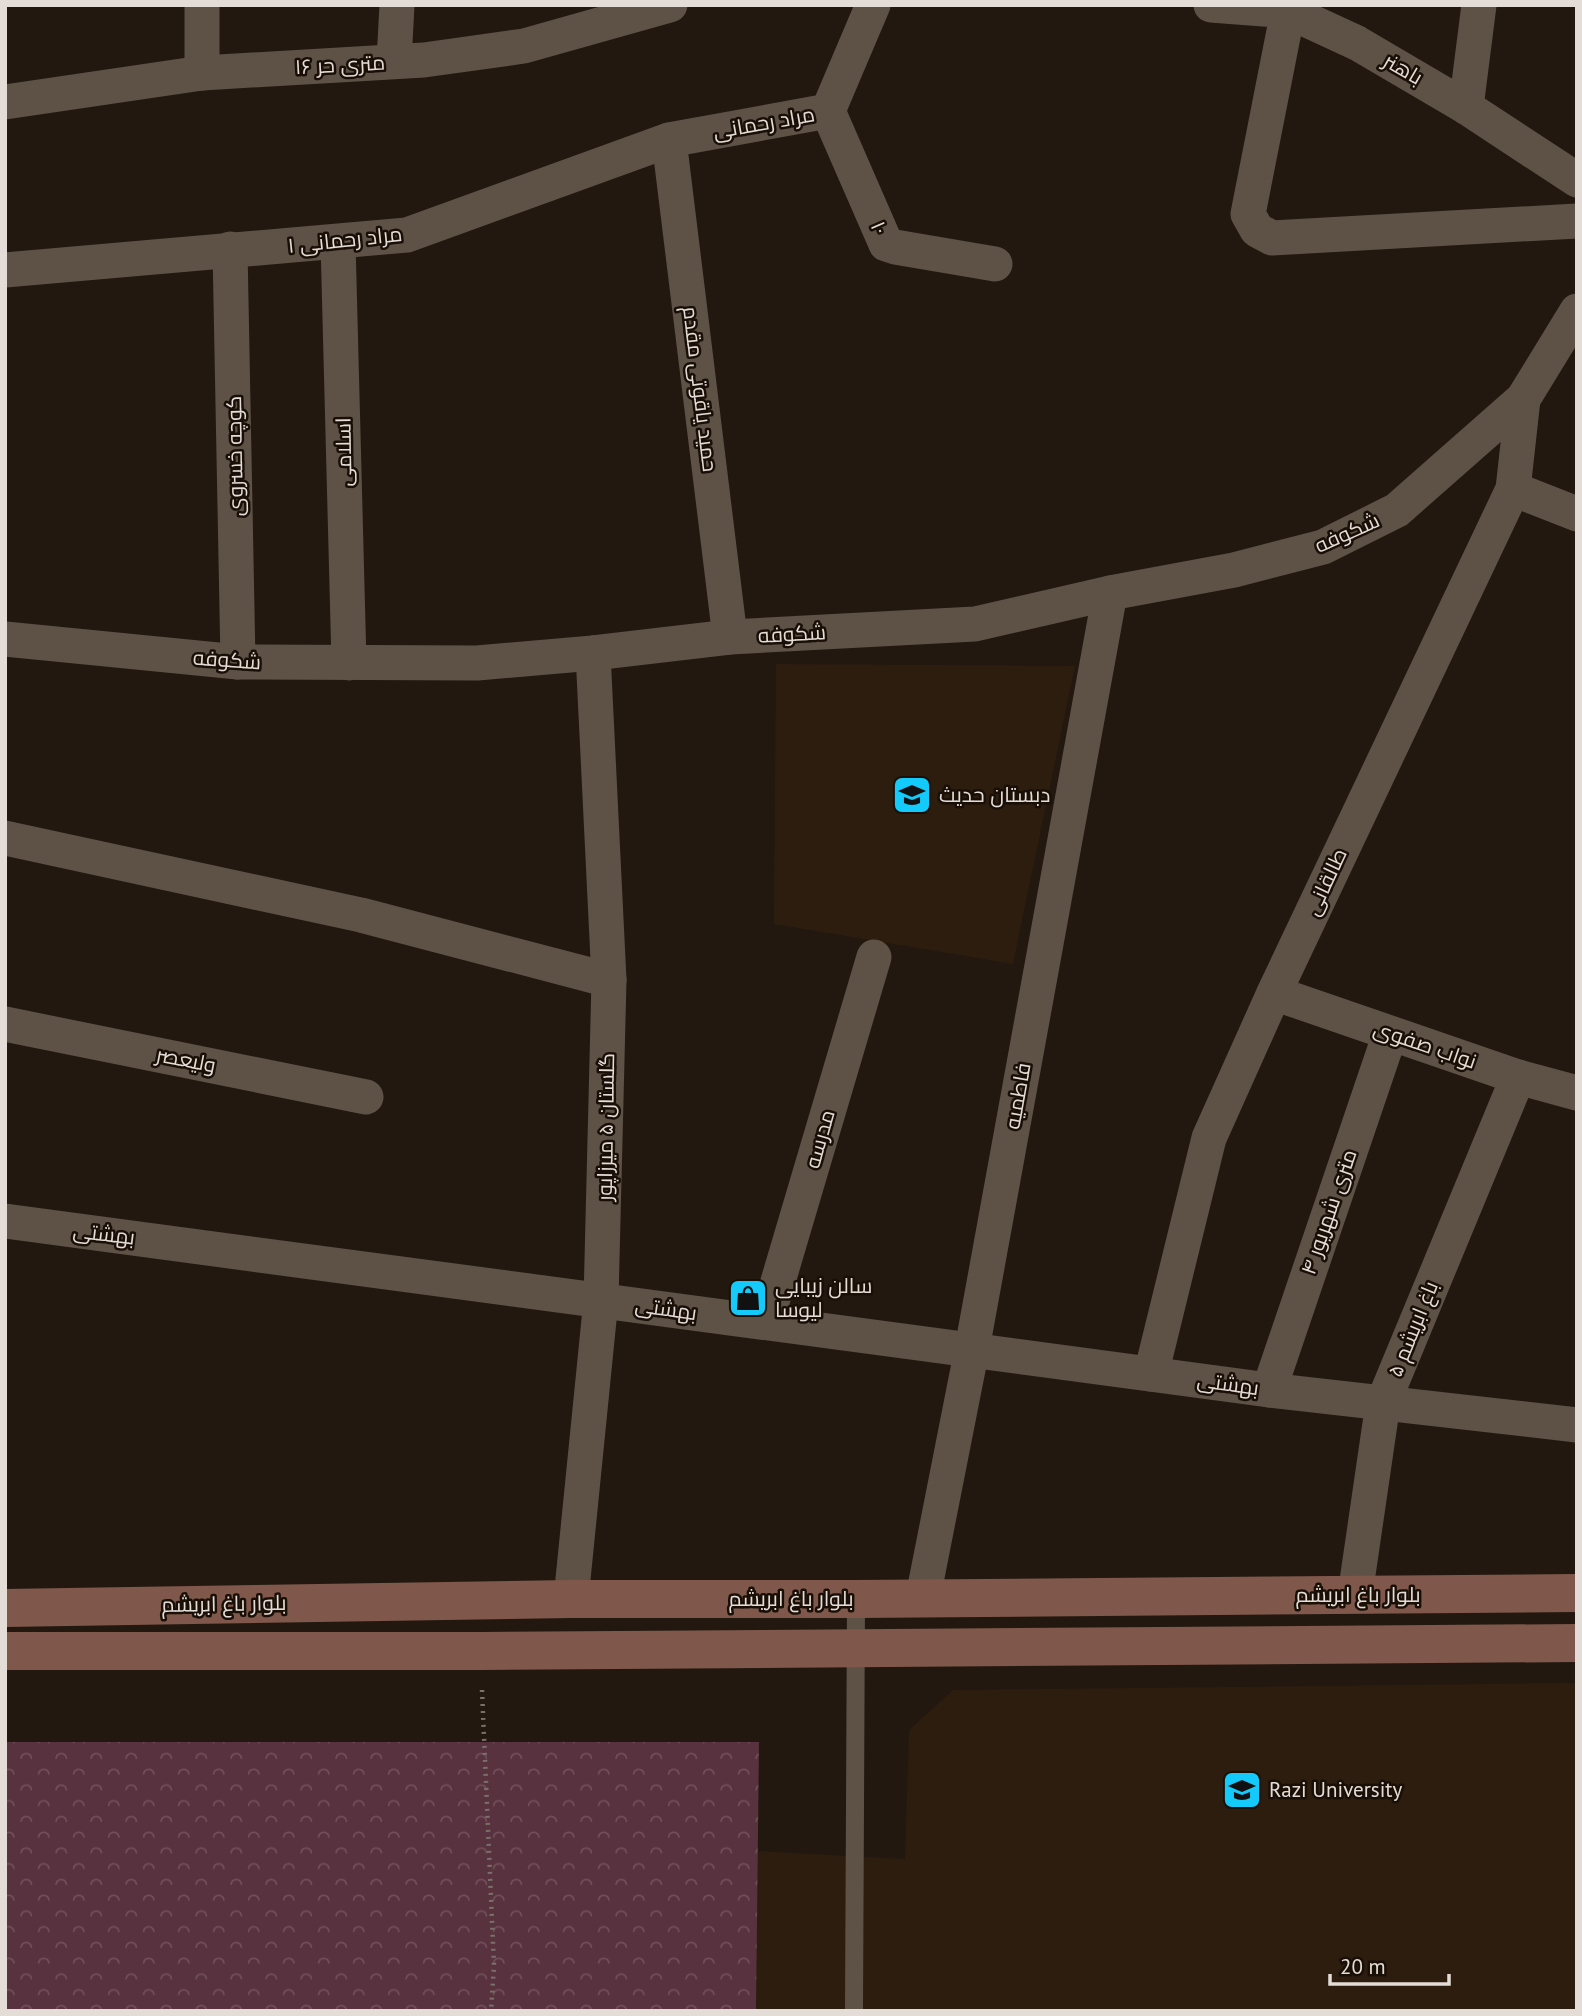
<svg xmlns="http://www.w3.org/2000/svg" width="1582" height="2016" viewBox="0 0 1582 2016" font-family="'PT Sans',Cairo,sans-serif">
<defs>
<pattern id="forest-crowns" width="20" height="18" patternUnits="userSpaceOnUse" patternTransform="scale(1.75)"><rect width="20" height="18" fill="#59323f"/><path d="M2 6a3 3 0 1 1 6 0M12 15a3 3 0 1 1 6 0" fill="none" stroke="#714f5a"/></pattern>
</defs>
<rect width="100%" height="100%" fill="#22180f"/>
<g fill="#2c1d0f">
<path d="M776,664L1075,666L1013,964L774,924Z"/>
<path d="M1577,1683V2011H756L757,1851L905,1859L909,1730L953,1690Z"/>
</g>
<path fill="url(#forest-crowns)" d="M5,1742H759L756,2011H5Z"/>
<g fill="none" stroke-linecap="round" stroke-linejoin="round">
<path stroke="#797069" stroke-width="4.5" stroke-dasharray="2 5" stroke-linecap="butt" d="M482,1690L494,1966L491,2011"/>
<path stroke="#5e5247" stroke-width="18" d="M854,2011L856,1599"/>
<g stroke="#5e5247" stroke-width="35">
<path d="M1211,5L1288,11L1357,43L1466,107L1577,180"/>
<path d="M1288,11L1248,214L1257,230L1272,238L1577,221"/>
<path d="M394,61L397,5"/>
<path d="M202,73V5"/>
<path d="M5,102L202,73L424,60L524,46L670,5"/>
<path d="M1466,107L1479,5"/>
<path d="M828,111L886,244L895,247L995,264"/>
<path d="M669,140L730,637"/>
<path d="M338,242L349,663"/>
<path d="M230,249L238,662"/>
<path d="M5,270L407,235L669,140L828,111L873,5"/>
<path d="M1513,489L1577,514"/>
<path d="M5,639L238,662L477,663L593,653L730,637L975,624L1110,593L1234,570L1323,547L1397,510L1523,399L1577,311"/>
<path d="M5,838L361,915L609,980"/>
<path d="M1274,993L1518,1077L1577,1093"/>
<path d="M5,1024L366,1097"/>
<path d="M5,1221L1269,1390L1577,1425"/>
<path d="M766,1322L874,957"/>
<path d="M1151,1374L1209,1138L1274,993L1513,489L1523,399"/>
<path d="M1269,1390L1390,1034"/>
<path d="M1355,1595L1383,1403L1518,1077"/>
<path d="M923,1597L972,1349L1110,593"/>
<path d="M571,1599L601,1300L609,980L593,653"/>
</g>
<g stroke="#7f584b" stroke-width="38">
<path d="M5,1608L571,1599H856L1577,1593"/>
<path d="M5,1651H481L1577,1643"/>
</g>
</g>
<defs>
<g id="school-square" transform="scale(2.0125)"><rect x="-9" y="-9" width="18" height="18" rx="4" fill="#14cafb" stroke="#190f07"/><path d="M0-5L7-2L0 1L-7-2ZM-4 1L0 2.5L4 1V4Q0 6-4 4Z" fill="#111"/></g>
<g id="shop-square" transform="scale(2.0125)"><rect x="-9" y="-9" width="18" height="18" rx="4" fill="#14cafb" stroke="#190f07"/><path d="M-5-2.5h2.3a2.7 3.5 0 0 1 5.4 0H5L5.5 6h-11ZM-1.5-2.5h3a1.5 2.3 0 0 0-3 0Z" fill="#111"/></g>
<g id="university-square" transform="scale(2.0125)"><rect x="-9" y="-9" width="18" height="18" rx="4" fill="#14cafb" stroke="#190f07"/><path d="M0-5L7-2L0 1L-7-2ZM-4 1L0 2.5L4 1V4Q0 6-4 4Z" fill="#111"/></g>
</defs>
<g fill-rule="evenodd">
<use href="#school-square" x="912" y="795"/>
<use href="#shop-square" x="748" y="1298"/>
<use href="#university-square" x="1242" y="1790"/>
</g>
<g text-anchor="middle" stroke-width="5" stroke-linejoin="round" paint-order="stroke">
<g font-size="21" fill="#e4dcd6" stroke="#190f07">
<text transform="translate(340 65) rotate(-3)" y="7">۱۶ متری حر</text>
<text transform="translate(1403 69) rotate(30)" y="7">باهنر</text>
<text transform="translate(764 123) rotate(-10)" y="7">مراد رحمانی</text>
<text transform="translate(879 228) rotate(67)" y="7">۱۰</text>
<text transform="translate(345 240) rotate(-6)" y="7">مراد رحمانی ۱</text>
<text transform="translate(700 389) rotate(83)" y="7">حمید یاقوتی مقدم</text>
<text transform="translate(344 452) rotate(-91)" y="7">اسلامی</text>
<text transform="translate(235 456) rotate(-91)" y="7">کوچه خسروی</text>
<text transform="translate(1347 533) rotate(-24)" y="7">شکوفه</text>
<text transform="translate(792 634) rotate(-3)" y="7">شکوفه</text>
<text transform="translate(227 660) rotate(4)" y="7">شکوفه</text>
<text transform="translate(1326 882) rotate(-65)" y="7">طالقانی</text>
<text transform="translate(1425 1045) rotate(19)" y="7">نواب صفوی</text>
<text transform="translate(186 1060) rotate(11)" y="7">ولیعصر</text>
<text transform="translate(1018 1096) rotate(-80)" y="7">فاطمیه</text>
<text transform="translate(606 1127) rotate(-89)" y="7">گلستان ۵ میرزاپور</text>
<text transform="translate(820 1139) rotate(-74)" y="7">مدرسه</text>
<text transform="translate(1329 1212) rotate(-71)" y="7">۴ متری شهریور</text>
<text transform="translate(104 1234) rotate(7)" y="7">بهشتی</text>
<text transform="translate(666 1309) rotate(8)" y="7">بهشتی</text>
<text transform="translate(1413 1329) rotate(-68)" y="7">باغ ابریشم ۵</text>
<text transform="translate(1228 1384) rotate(8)" y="7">بهشتی</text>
<text x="1358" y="1602">بلوار باغ ابریشم</text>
<text x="791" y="1606">بلوار باغ ابریشم</text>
<text transform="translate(224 1604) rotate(-1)" y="7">بلوار باغ ابریشم</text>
</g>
<g font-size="21" fill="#e4dcd6" stroke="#190f07" text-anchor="start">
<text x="939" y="802">دبستان حدیث</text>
<text x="775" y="1293">سالن زیبایی<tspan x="775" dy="24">لیوسا</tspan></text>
<text x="1269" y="1797">Razi University</text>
</g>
</g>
<rect width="1582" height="2016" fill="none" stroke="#e4dcd6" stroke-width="14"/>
<path d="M1330 1974v10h119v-10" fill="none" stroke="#e4dcd6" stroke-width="3.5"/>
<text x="1340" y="1974" font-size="21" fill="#e4dcd6" stroke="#190f07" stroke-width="5" paint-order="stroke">20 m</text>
</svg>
